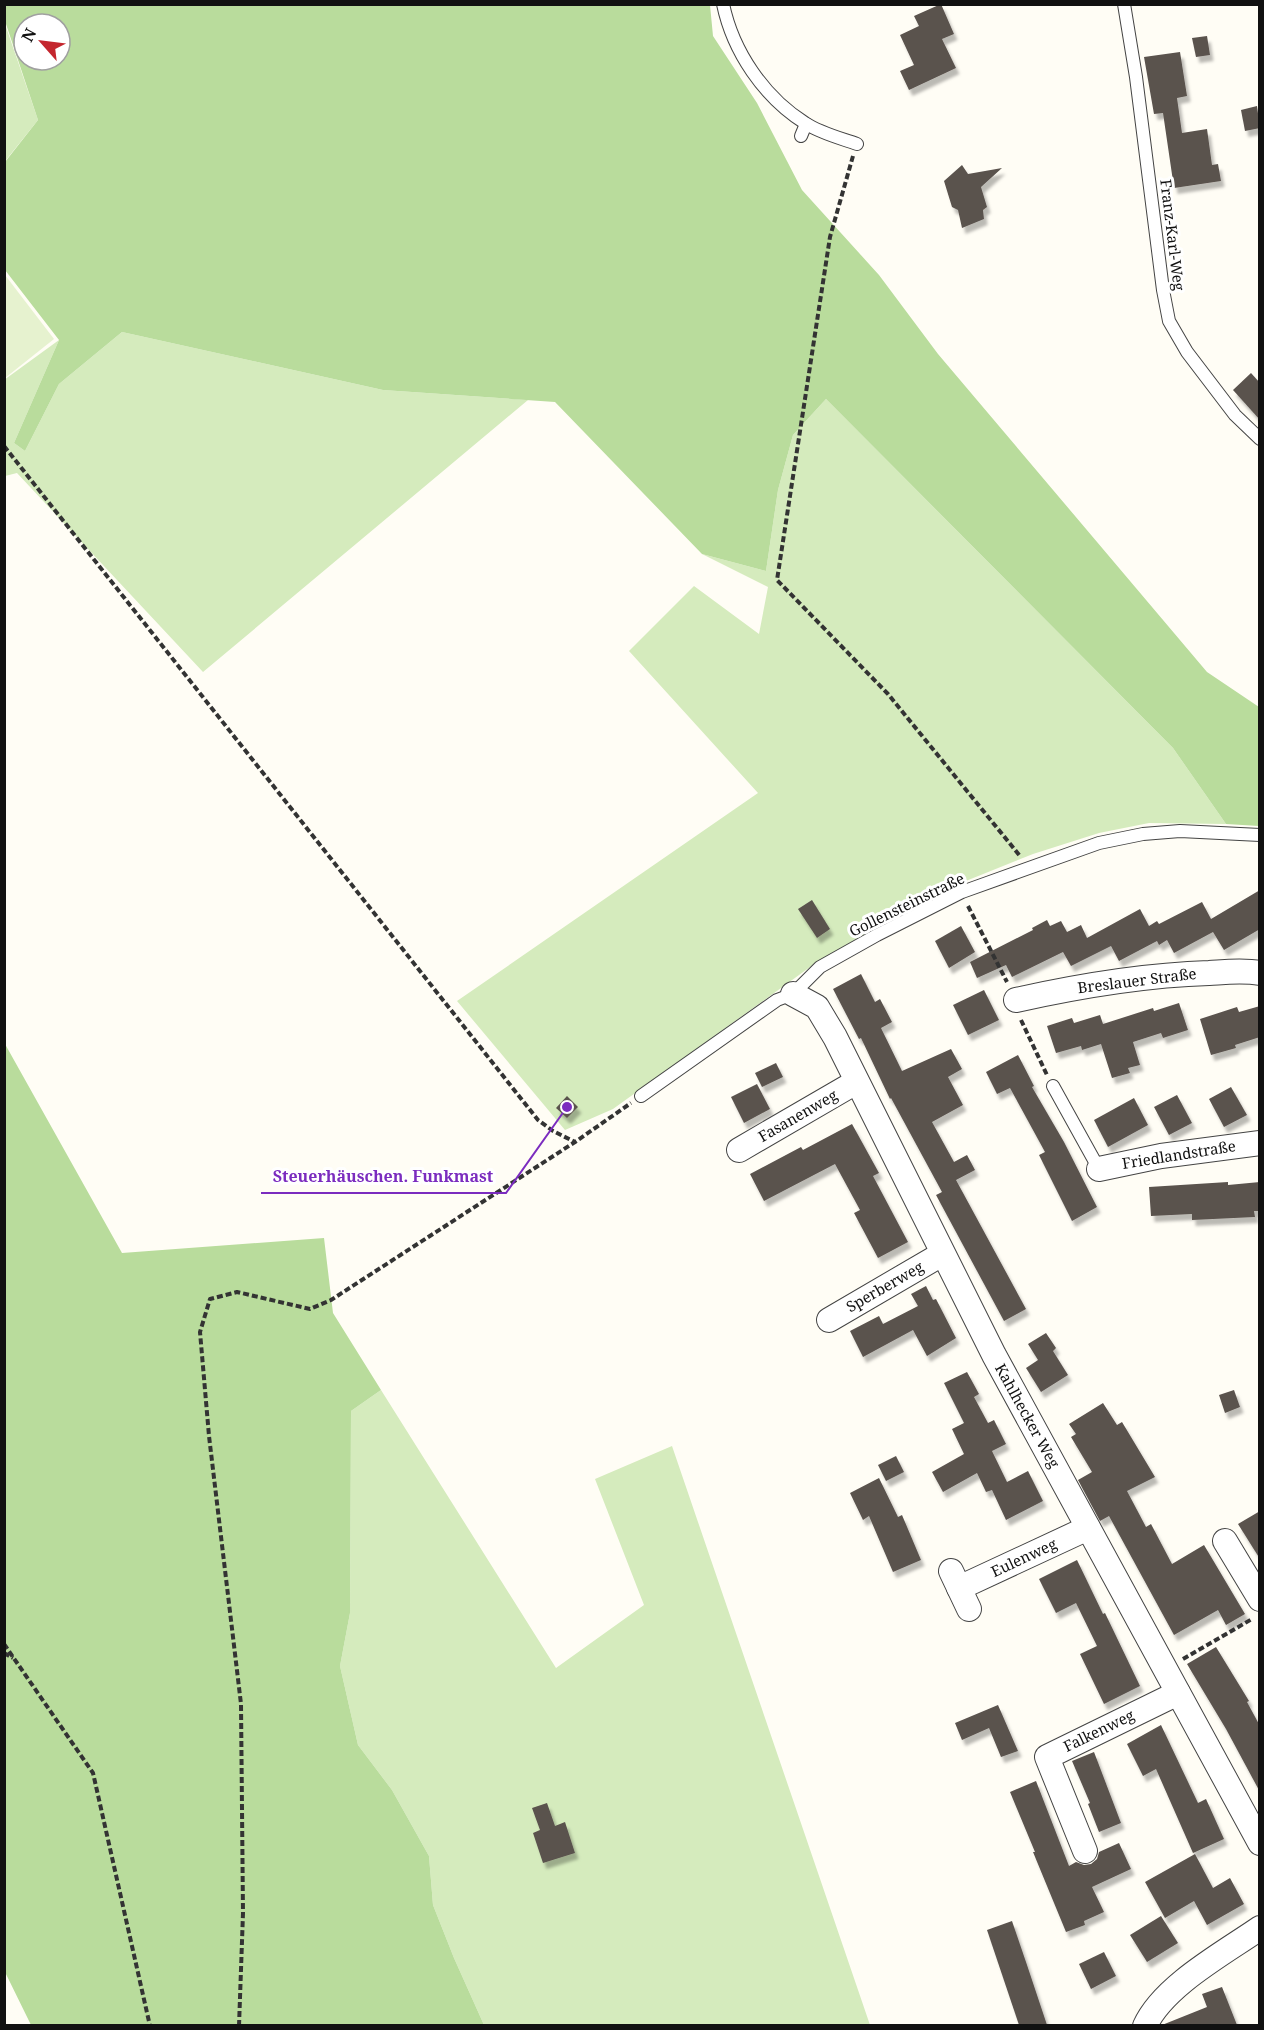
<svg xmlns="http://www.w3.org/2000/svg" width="1264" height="2030" viewBox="0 0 1264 2030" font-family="'Noto Serif',serif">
<defs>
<filter id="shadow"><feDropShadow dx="3.5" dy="6" stdDeviation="1.5" flood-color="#0004"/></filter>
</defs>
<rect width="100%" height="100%" fill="#fffdf5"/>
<g fill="#d5ebbd">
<path d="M4,21L38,120L6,160L4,158Z"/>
<path d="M122,332L383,390L528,400L203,672L17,473L5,476L4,380L59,340L14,443L25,451L59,384Z"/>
<path d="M826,399L1173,748L1226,824L1149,823L1099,833L1033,854L936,893L817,962L613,1109L565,1130L457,1001L758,793L629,651L694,586L759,634L768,587L702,554L766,571L778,490L793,435Z"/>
<path d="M381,1390L556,1668L644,1605L595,1479L672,1446L870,2025H484L454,1958L433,1905L429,1856L392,1790L358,1745L340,1666L350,1613L351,1411Z"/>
</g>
<g fill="#b9dc9c" fill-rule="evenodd">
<path d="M5,4L710,5L713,36L757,103L802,190L879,275L938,354L1207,672L1259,707V826L1226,824L1173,748L826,399L793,435L778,490L766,571L702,554L555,402L383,390L122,332L59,384L25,451L14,443L59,340L5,270V162L38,120L5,21ZM24,24H60V60H24Z"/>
<path d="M5,1044L122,1253L324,1238L333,1313L381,1390L351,1411L350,1613L340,1666L358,1745L392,1790L429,1856L433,1905L454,1958L484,2025H31L4,1970Z"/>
</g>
<path fill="#e6f2cf" d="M5,275L54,339L5,378Z"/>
<g fill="#5a524d" filter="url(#shadow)">
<path d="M941,4L954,34L942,39L956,68L909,90L900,71L914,65L900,35L919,26L914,16Z"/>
<path d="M1207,36L1210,55L1196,57L1192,38Z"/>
<path d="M1180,52L1187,96L1177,98L1182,133L1207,129L1212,165L1218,164L1221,181L1174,188L1163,113L1154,114L1144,57Z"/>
<path d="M1257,106L1260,128L1245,131L1241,110Z"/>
<path d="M962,165L968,174L1002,168L981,187L987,207L983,210L984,219L962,228L958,210L952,207L944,181Z"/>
<path d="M1251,373L1260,383V420L1233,390Z"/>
<path d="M1260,890V929L1224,950L1213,932L1174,953L1167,940L1159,945L1157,941L1119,961L1111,946L1071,966L1063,952L1012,977L1006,965L977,978L970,962L1033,930L1032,928L1047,920L1050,926L1061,921L1067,932L1081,925L1087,938L1140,909L1149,926L1157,921L1159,924L1202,902L1211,919Z"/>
<path d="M812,900L830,929L817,938L798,909Z"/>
<path d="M961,926L975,952L949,968L935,941Z"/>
<path d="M861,974L875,1002L880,999L892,1022L881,1028L902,1071L951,1049L962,1069L948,1077L963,1105L932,1122L954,1162L967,1155L975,1170L956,1180L1026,1309L1004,1321L936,1195L942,1192L891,1098L890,1099L861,1038L859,1039L833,989Z"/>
<path d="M984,990L999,1020L968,1035L953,1005Z"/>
<path d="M1179,1003L1188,1030L1163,1038L1161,1033L1133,1042L1140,1065L1128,1068L1130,1073L1112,1078L1101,1044L1082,1050L1081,1046L1056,1053L1047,1026L1072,1018L1074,1023L1100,1015L1103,1024L1153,1008L1154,1011Z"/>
<path d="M1260,1006V1037L1235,1045L1236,1048L1211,1055L1200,1019L1237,1007L1239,1012Z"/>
<path d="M1018,1055L1034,1086L1032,1087L1064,1142L1097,1207L1072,1221L1039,1155L1045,1152L1010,1088L997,1094L986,1072Z"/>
<path d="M776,1063L783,1077L762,1087L755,1073Z"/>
<path d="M757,1084L770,1109L744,1123L731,1097Z"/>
<path d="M1231,1087L1247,1115L1224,1127L1209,1099Z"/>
<path d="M1177,1095L1192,1123L1169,1135L1154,1107Z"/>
<path d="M567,1096L578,1107L567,1118L556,1108Z"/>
<path d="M1134,1098L1148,1125L1108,1147L1094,1120Z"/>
<path d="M852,1124L879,1173L873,1176L908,1242L878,1258L854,1213L860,1210L835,1164L764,1201L750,1174L801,1147L803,1150Z"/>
<path d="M1228,1182V1185L1260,1182V1211H1254L1255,1217L1192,1220V1214L1151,1216L1149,1187Z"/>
<path d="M926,1286L933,1300L936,1299L956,1338L927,1356L913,1330L863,1357L850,1331L879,1316L883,1324L918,1306L911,1294Z"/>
<path d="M1046,1333L1056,1348L1053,1351L1068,1375L1041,1392L1026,1368L1038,1360L1028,1344Z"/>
<path d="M967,1372L979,1394L974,1397L988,1423L994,1420L1006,1444L992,1451L1007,1482L1028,1471L1043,1501L1006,1520L992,1490L986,1492L977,1473L943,1492L932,1472L964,1454L952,1429L964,1423L944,1383Z"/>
<path d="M1234,1390L1240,1407L1225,1413L1219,1395Z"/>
<path d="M1103,1403L1117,1425L1122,1422L1155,1477L1127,1491L1146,1527L1151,1524L1172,1564L1204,1545L1245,1614L1226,1625L1218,1610L1174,1635L1109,1516L1100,1521L1078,1480L1092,1472L1071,1437L1076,1434L1069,1424Z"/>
<path d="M896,1456L904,1472L886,1481L878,1465Z"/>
<path d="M879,1478L898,1517L902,1515L921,1560L893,1572L869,1516L863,1520L850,1493Z"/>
<path d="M1260,1511V1559L1238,1524Z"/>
<path d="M1077,1560L1103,1614L1105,1613L1140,1686L1104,1704L1080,1654L1097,1646L1076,1603L1056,1613L1039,1579Z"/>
<path d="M1216,1647L1249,1701L1247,1702L1260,1726V1792L1226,1729L1187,1664Z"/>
<path d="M998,1705L1018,1751L1001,1757L989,1728L962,1740L955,1723Z"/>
<path d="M1161,1725L1198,1803L1206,1799L1224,1839L1193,1853L1156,1769L1143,1776L1127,1744Z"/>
<path d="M1094,1752L1121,1823L1099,1832L1088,1804L1090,1803L1072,1761Z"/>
<path d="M1036,1781L1069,1866L1076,1862L1084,1865L1091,1864L1097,1859L1099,1852L1119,1843L1131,1869L1092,1887L1104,1912L1084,1921L1085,1925L1066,1932L1033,1852H1035L1010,1792Z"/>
<path d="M547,1803L555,1826L565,1822L575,1853L543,1863L533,1833L540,1830L532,1808Z"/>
<path d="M1195,1854L1213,1888L1230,1878L1244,1904L1207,1925L1194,1901L1165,1918L1145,1882Z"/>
<path d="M1161,1916L1178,1943L1147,1962L1130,1935Z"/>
<path d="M1012,1921L1027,1965L1047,2025H1019L987,1930Z"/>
<path d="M1104,1952L1116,1976L1091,1989L1079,1964Z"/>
<path d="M1222,1987L1237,2025H1162L1207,2007L1202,1994Z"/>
</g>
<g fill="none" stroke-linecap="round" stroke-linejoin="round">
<g stroke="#444" stroke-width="14">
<g id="service">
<path d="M723,4C733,52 764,97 805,123C820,133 840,138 857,144"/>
<path d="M1124,4L1136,77L1163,290L1169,321L1187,352L1235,415L1260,439"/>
<path d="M801,136L806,124"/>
<path d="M1053,1086L1099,1169"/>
<path d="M641,1096L777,1000L793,994L820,967L877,935L962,892L1099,843L1143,834L1180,831L1260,835"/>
</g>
</g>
<g stroke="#444" stroke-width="26">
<g id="minor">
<path d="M793,994L817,1007L835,1037L994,1355L1260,1843"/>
<path d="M1016,1000C1079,986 1144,975 1209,973C1226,972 1243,970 1260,973"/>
<path d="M739,1150L856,1082"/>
<path d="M1099,1169L1161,1156L1260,1143"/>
<path d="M829,1320L942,1254"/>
<path d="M1225,1541L1260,1599"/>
<path d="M951,1571L969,1609"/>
<path d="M959,1588L1088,1528"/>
<path d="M1085,1851L1047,1757L1178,1693"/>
<path d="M1145,2026C1163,1986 1224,1953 1260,1928"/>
</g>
</g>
<g stroke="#333" stroke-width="4" stroke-dasharray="6 3" stroke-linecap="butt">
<path d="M853,156L830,237L777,580L888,694L1020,856"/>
<path d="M4,446L538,1120L553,1131L575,1142"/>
<path d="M968,906L1007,982"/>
<path d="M1021,1020L1047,1075"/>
<path d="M4,1644L93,1773L150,2026"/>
<path d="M4,1653L13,1658"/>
<path d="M1183,1659L1252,1619"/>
<path d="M239,2026L243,1913L241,1704L209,1436L200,1332L210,1299L237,1292L310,1309L331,1300L575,1142L631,1103"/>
</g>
<use href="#service" stroke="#fff" stroke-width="12"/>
<use href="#minor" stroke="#fff" stroke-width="24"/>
</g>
<g text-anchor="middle" stroke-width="6" stroke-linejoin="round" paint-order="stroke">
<g font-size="15" fill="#111" stroke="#fff">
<text transform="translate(1172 235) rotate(83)" y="5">Franz-Karl-Weg</text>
<text transform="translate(907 905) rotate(-26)" y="5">Gollensteinstraße</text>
<text transform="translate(1137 981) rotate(-7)" y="5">Breslauer Straße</text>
<text transform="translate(798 1116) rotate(-30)" y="5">Fasanenweg</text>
<text transform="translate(1179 1155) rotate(-9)" y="5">Friedlandstraße</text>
<text transform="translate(885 1287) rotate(-30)" y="5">Sperberweg</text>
<text transform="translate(1027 1416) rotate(61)" y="5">Kahlhecker Weg</text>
<text transform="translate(1024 1558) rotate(-25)" y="5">Eulenweg</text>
<text transform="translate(1099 1731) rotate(-26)" y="5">Falkenweg</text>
</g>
</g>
<path fill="none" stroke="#7b2cbf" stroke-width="2" d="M567 1107L506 1193H261"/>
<circle fill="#7b2cbf" stroke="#fff" stroke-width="2" cx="567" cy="1107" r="6"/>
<g font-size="16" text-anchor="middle" font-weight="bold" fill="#7b2cbf" stroke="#fff" stroke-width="6" stroke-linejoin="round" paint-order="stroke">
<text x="383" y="1182">Steuerhäuschen. Funkmast</text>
</g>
<rect width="1264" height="2030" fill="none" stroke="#111111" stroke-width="12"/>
<g transform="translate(42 42) rotate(298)"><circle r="28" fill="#ffffff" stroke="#a0a0a0" stroke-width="1.5"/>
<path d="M0-4.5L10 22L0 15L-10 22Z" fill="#c4262e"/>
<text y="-9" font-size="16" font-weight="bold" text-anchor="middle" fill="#111111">N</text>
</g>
</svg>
